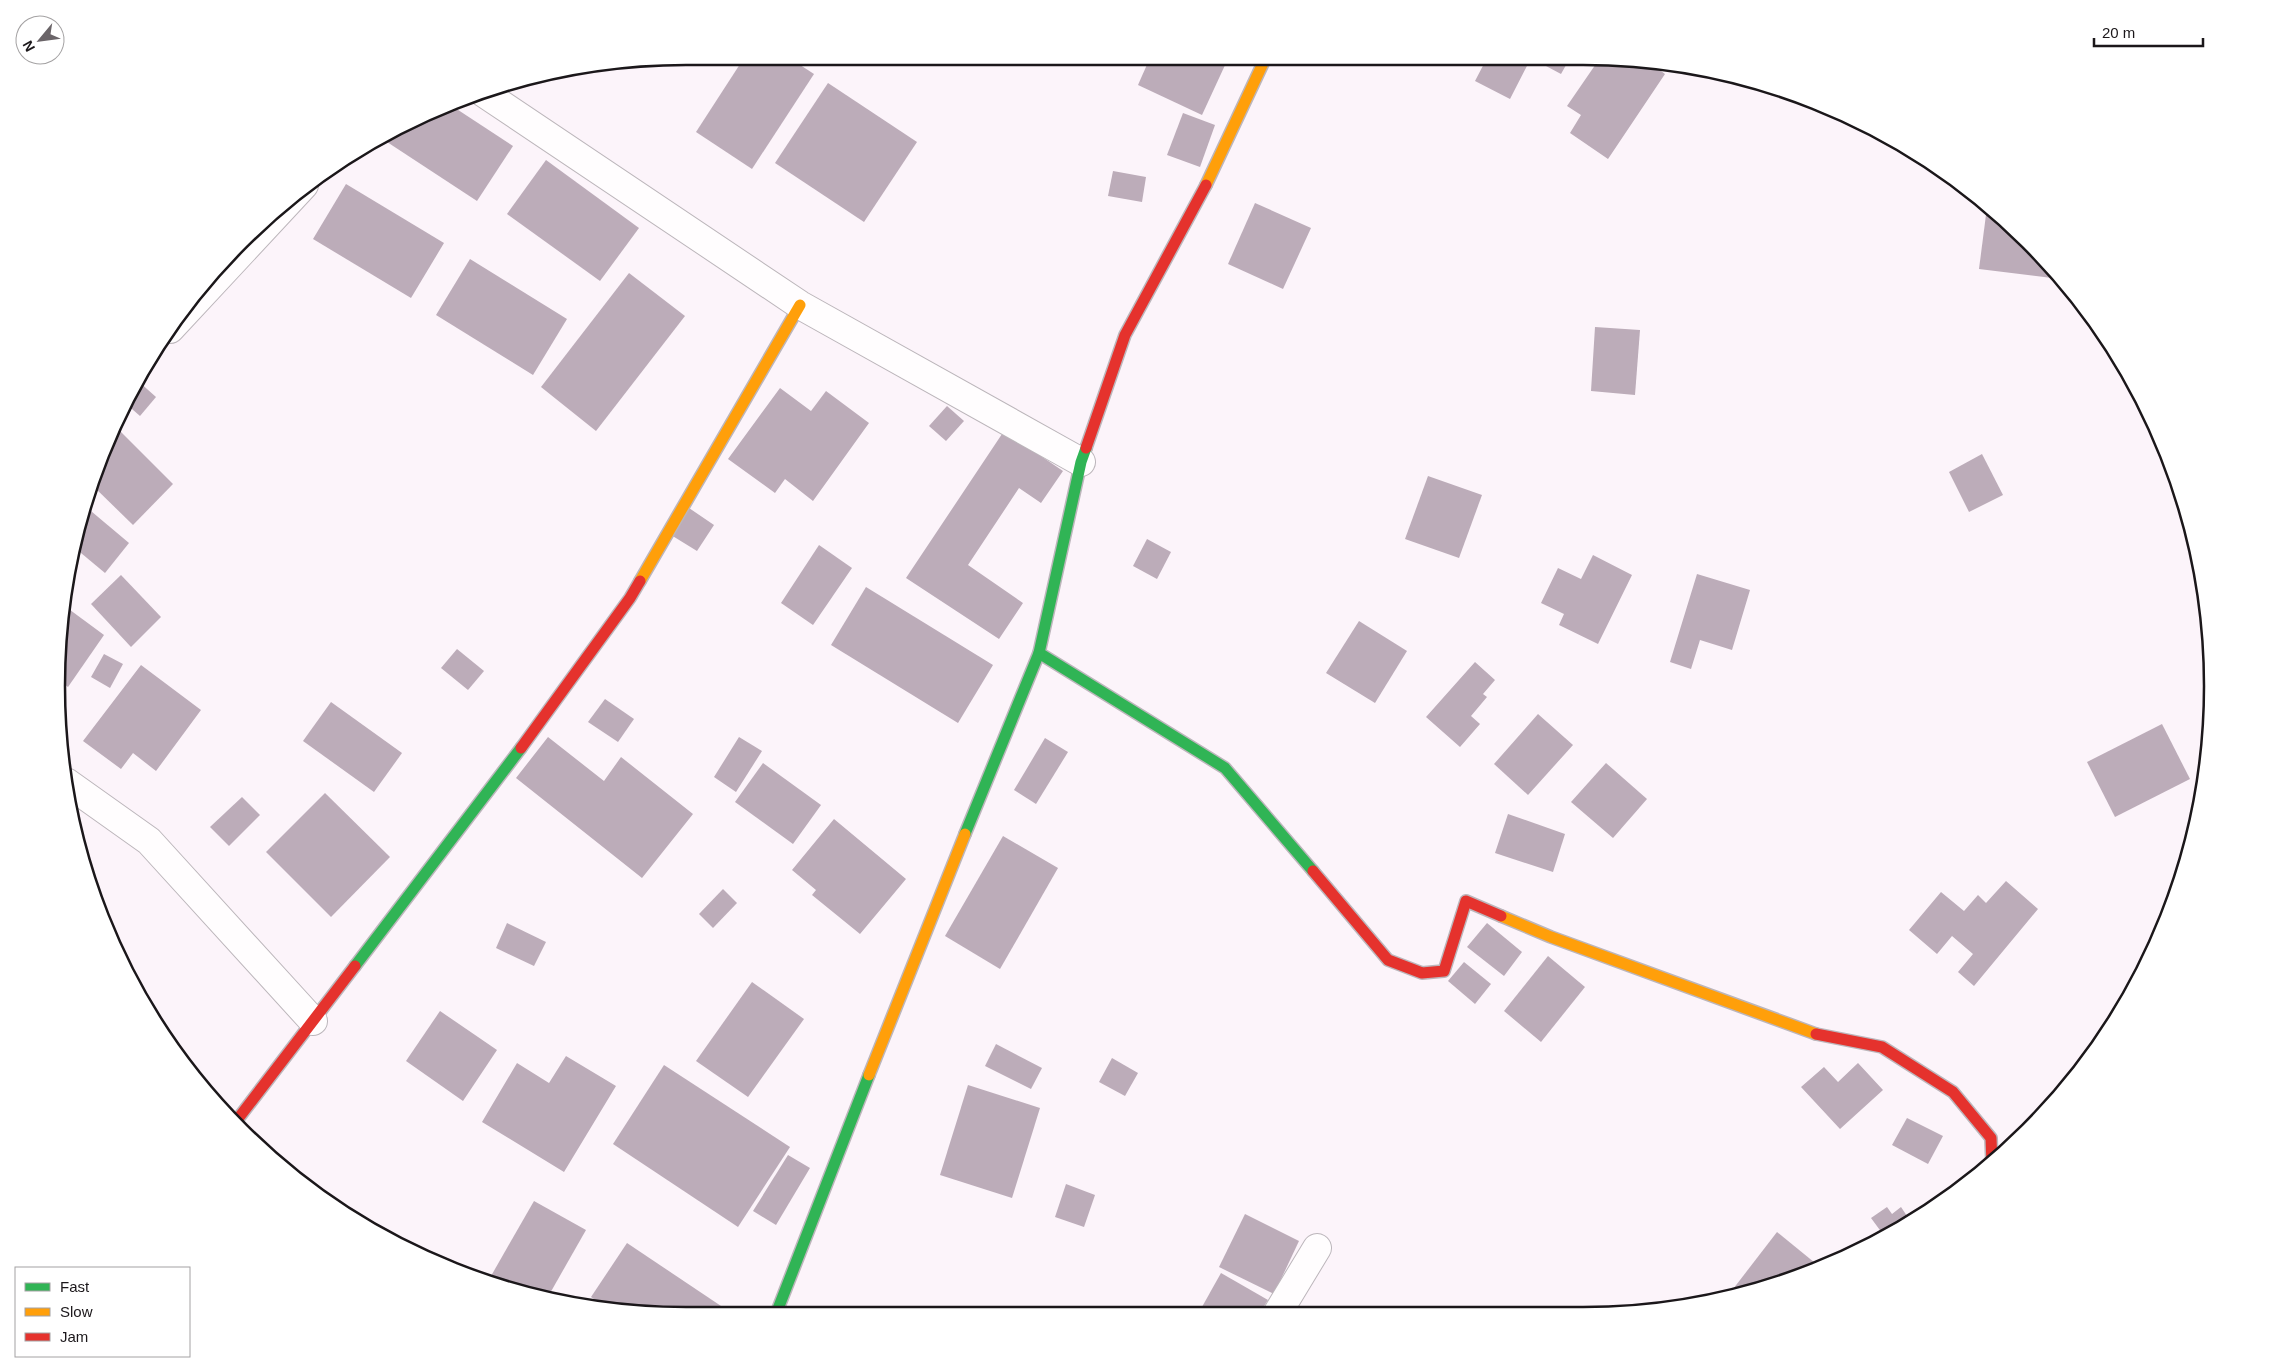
<svg xmlns="http://www.w3.org/2000/svg" width="2269" height="1372" viewBox="0 0 2269 1372" font-family="Helvetica,sans-serif">
<rect width="100%" height="100%" fill="#fcf4fa"/>
<g fill="#bcacb9">
<path d="M1487,58H1570L1561,74L1531,58L1510,99L1475,81Z"/>
<path d="M1600,58H1624L1649,62L1665,74L1608,159L1570,133L1581,115L1567,106Z"/>
<path d="M1218,59L1226,63L1202,115L1138,85L1149,60Z"/>
<path d="M742,61H794L814,74L752,169L696,132Z"/>
<path d="M828,83L917,142L864,222L775,163Z"/>
<path d="M449,104L513,146L477,201L384,140L388,133L407,121Z"/>
<path d="M1183,113L1215,125L1200,167L1167,155Z"/>
<path d="M546,160L639,228L600,281L507,214Z"/>
<path d="M1113,171L1146,177L1142,202L1108,196Z"/>
<path d="M346,184L444,243L411,298L313,239Z"/>
<path d="M1255,203L1311,228L1283,289L1228,264Z"/>
<path d="M1987,207L2028,241L2060,279L1979,269Z"/>
<path d="M470,259L567,319L533,375L436,315Z"/>
<path d="M629,273L685,316L596,431L541,387Z"/>
<path d="M1595,327L1640,330L1635,395L1591,391Z"/>
<path d="M138,381L156,397L140,416L124,402Z"/>
<path d="M780,388L811,411L826,391L869,423L813,501L785,479L775,493L728,459Z"/>
<path d="M947,406L964,421L946,441L929,426Z"/>
<path d="M120,431L173,484L133,525L90,483L105,447Z"/>
<path d="M1004,431L1063,471L1041,503L1019,488L968,565L1023,603L999,639L906,578Z"/>
<path d="M1982,454L2003,495L1969,512L1949,472Z"/>
<path d="M1428,476L1482,495L1459,558L1405,539Z"/>
<path d="M85,506L129,543L105,573L75,548Z"/>
<path d="M689,508L714,525L697,551L671,535Z"/>
<path d="M1147,539L1171,552L1157,579L1133,566Z"/>
<path d="M819,545L852,568L813,625L781,603Z"/>
<path d="M1593,555L1632,575L1598,644L1559,625L1564,614L1541,603L1558,568L1581,579Z"/>
<path d="M1697,574L1750,590L1732,650L1700,640L1691,669L1670,662Z"/>
<path d="M121,575L161,617L131,647L91,604Z"/>
<path d="M866,587L993,665L958,723L831,645Z"/>
<path d="M62,604L104,635L68,687L57,679Z"/>
<path d="M1359,621L1407,651L1375,703L1326,673Z"/>
<path d="M457,649L484,671L468,690L441,668Z"/>
<path d="M104,654L123,664L110,688L91,677Z"/>
<path d="M1475,662L1495,680L1483,694L1487,697L1471,716L1480,724L1460,747L1426,717Z"/>
<path d="M141,665L201,710L156,771L133,753L121,769L83,741Z"/>
<path d="M605,699L634,719L618,742L588,722Z"/>
<path d="M331,702L402,753L374,792L303,741Z"/>
<path d="M1538,714L1573,745L1528,795L1494,764Z"/>
<path d="M2162,724L2190,779L2115,817L2087,762Z"/>
<path d="M548,737L604,781L621,757L693,814L642,878L516,778Z"/>
<path d="M739,737L762,751L736,792L714,777Z"/>
<path d="M1045,738L1068,752L1036,804L1014,790Z"/>
<path d="M763,763L821,805L793,844L735,802Z"/>
<path d="M1606,763L1647,799L1613,838L1571,802Z"/>
<path d="M325,793L390,857L331,917L266,852Z"/>
<path d="M242,797L260,815L229,846L210,827Z"/>
<path d="M1508,814L1565,834L1553,872L1495,853Z"/>
<path d="M834,819L906,879L860,934L812,895L816,890L792,870Z"/>
<path d="M1003,836L1058,868L1000,969L945,936Z"/>
<path d="M2006,881L2038,909L1974,986L1958,972L1973,954L1952,936L1937,954L1909,930L1941,892L1964,911L1978,895L1986,903Z"/>
<path d="M723,889L737,903L713,928L699,914Z"/>
<path d="M507,923L546,942L534,966L496,948Z"/>
<path d="M1487,923L1522,952L1504,976L1467,947Z"/>
<path d="M1548,956L1585,987L1541,1042L1504,1011Z"/>
<path d="M1464,962L1491,984L1475,1004L1448,981Z"/>
<path d="M752,982L804,1019L748,1097L696,1061Z"/>
<path d="M440,1011L497,1050L463,1101L406,1061Z"/>
<path d="M996,1044L1042,1068L1031,1089L985,1066Z"/>
<path d="M566,1056L616,1086L564,1172L482,1122L517,1063L549,1083Z"/>
<path d="M1112,1058L1138,1073L1125,1096L1099,1082Z"/>
<path d="M1858,1063L1883,1090L1840,1129L1801,1087L1824,1067L1838,1082Z"/>
<path d="M664,1065L790,1147L738,1227L613,1144Z"/>
<path d="M968,1085L1040,1108L1012,1198L940,1175Z"/>
<path d="M1907,1118L1943,1136L1928,1164L1892,1145Z"/>
<path d="M788,1155L810,1168L776,1225L753,1211Z"/>
<path d="M1066,1184L1095,1195L1084,1227L1055,1217Z"/>
<path d="M534,1201L586,1230L549,1295L487,1283Z"/>
<path d="M1887,1207L1892,1214L1901,1207L1911,1222L1885,1237L1871,1218Z"/>
<path d="M1245,1214L1299,1241L1274,1294L1219,1267Z"/>
<path d="M1777,1232L1820,1267L1785,1282L1730,1293Z"/>
<path d="M627,1243L727,1310L724,1314H645L606,1307L591,1297Z"/>
<path d="M1221,1273L1268,1300L1259,1314H1198Z"/>
<path d="M1405,1307L1414,1314H1398Z"/>
</g>
<g fill="none" stroke-linecap="round" stroke-linejoin="round">
<g stroke="#bcb6bb" stroke-width="30">
<g id="street">
<path d="M481,91L800,305L1081,462"/>
<path d="M170,329L304,185"/>
<path d="M66,782L149,841L313,1021"/>
<path d="M1277,1314L1317,1248"/>
</g>
</g>
<g stroke="#bcb6bb" stroke-width="14">
<g id="fast">
<path d="M1039,653L1225,768L1313,871"/>
<path d="M965,834L1039,653L1081,462L1086,448"/>
<path d="M355,966L521,748"/>
<path d="M776,1314L869,1075"/>
</g>
</g>
<g stroke="#bcb6bb" stroke-width="14">
<g id="slow">
<path d="M1206,185L1265,59"/>
<path d="M640,581L800,305"/>
<path d="M1501,916L1551,937L1816,1034"/>
<path d="M869,1075L965,834"/>
</g>
</g>
<g stroke="#bcb6bb" stroke-width="14">
<g id="jam">
<path d="M1086,448L1125,335L1206,185"/>
<path d="M521,748L630,598L640,581"/>
<path d="M1313,871L1388,960L1422,973L1444,971L1466,901L1501,916"/>
<path d="M1816,1034L1882,1047L1953,1092L1991,1138L1992,1164"/>
<path d="M234,1124L355,966"/>
</g>
</g>
<use href="#street" stroke="#fffdfe" stroke-width="28"/>
<use href="#fast" stroke="#30b455" stroke-width="11"/>
<use href="#slow" stroke="#ff9f0a" stroke-width="11"/>
<use href="#jam" stroke="#e5322d" stroke-width="11"/>
</g>
<path d="M0 0H2269V1372H0ZM686 65H1583A621 621 0 0 1 2204 686V686A621 621 0 0 1 1583 1307H686A621 621 0 0 1 65 686V686A621 621 0 0 1 686 65Z" fill="#fff" fill-rule="evenodd"/>
<path fill="none" stroke="#1b171a" stroke-width="2.5" d="M686 65H1583A621 621 0 0 1 2204 686V686A621 621 0 0 1 1583 1307H686A621 621 0 0 1 65 686V686A621 621 0 0 1 686 65Z"/>
<rect x="15" y="1267" width="175" height="90" fill="#ffffff" stroke="#a4a2a3"/>
<rect x="25" y="1283" width="25" height="8" fill="#30b455" stroke="#a4a2a3"/>
<text x="60" y="1292" font-size="15" fill="#1b171a">Fast</text>
<rect x="25" y="1308" width="25" height="8" fill="#ff9f0a" stroke="#a4a2a3"/>
<text x="60" y="1317" font-size="15" fill="#1b171a">Slow</text>
<rect x="25" y="1333" width="25" height="8" fill="#e5322d" stroke="#a4a2a3"/>
<text x="60" y="1342" font-size="15" fill="#1b171a">Jam</text>
<g transform="translate(40 40) rotate(241)"><circle r="24" fill="#ffffff" stroke="#a4a2a3"/>
<path d="M0-4L9 19L0 12L-9 19Z" fill="#6a6468"/>
<text y="-8" font-size="14" font-weight="bold" text-anchor="middle" fill="#1b171a">N</text>
</g>
<path d="M2094 38v8h109v-8" fill="none" stroke="#1b171a" stroke-width="2.5"/>
<text x="2102" y="38" font-size="15" fill="#1b171a" stroke="#ffffff" stroke-width="4" paint-order="stroke">20 m</text>
</svg>
